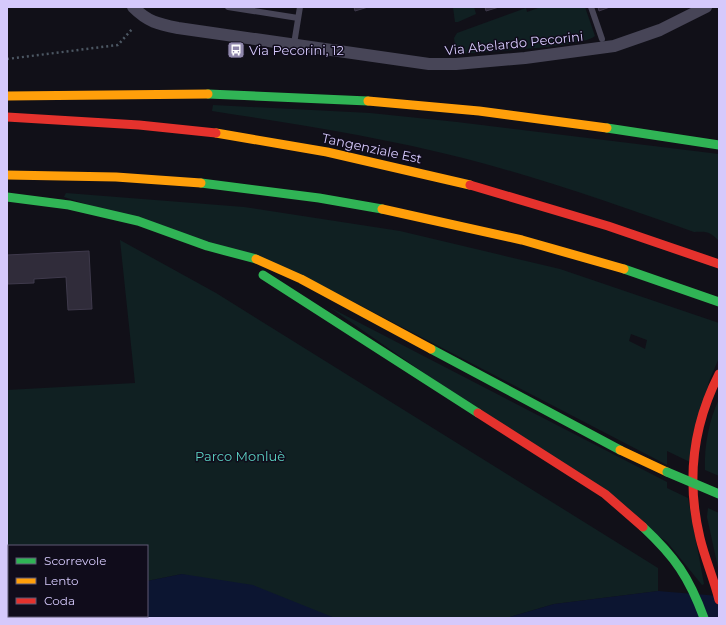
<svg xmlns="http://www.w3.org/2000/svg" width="726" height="625" viewBox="0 0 726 625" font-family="Montserrat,sans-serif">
<rect width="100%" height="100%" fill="#111018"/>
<g fill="#102022" fill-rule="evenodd">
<path d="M453,7H474L476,14L458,22H455Z"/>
<path d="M541,7H585L595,36C584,47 481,52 459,54L456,53L454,38L457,33L526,8L527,12Z"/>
<path d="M213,105L370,113L457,122L719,154V241C710,232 708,231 694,232C618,205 541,178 463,158C380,137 296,124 212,111Z"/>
<path d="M66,193L244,207L400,231L560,269L719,323V358L709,381L692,463L667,451V465L294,271L64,197ZM631,334L647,340L645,349L629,341Z"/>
<path d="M120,240L216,293L658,568V591L554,604L510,617L499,618H335L182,574L147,581V546H9V613L7,614V390L135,383Z"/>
<path d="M329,307L667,482V488L688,498L704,584L702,585L667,542Z"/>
<path d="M719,399V476L705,470C704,445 709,421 719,399Z"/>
<path d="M708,508L719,513V572L707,517Z"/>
</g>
<g fill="#0c1531">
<path d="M182,574L253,585L335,618H7V614L9,613V616H147V581Z"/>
<path d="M658,591L719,596V618H499L510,617L554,604Z"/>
</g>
<g fill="#302c3a" stroke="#3f3a4c">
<path d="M354,7H368L355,11Z"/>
<path d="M485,7H499L486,11Z"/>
<path d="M598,7H610L599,11Z"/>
<path d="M233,47L241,48V52L233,50Z"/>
<path d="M89,251L92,309L68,310L66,277L34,279V283L8,284L7,255Z"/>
</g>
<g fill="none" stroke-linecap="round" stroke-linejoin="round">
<path stroke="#4c5763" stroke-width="2.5" stroke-dasharray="2 3" stroke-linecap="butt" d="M7,59L118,45L133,28"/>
<g stroke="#474557" stroke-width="6">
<path d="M228,7L298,18"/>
<path d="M591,7L602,39"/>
<path d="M294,44L300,7"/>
</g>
<path stroke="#474557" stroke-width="12" d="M133,7C148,22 158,24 178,28L429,64H456L525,58L614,46L660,30L706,7"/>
<g stroke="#30b455" stroke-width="9">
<path d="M208,94L368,101"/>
<path d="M607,128L719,145"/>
<path d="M201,183L319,198L382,209"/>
<path d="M7,197L69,205L138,221L207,246L256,259"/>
<path d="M624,269L719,302"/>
<path d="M263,275L478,413"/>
<path d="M431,349L620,450"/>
<path d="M643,527C675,557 689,577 704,618"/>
</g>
<g stroke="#ff9f0a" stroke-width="9">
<path d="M7,96L208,94"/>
<path d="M368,101L479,111L607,128"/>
<path d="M216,133L327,152L470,185"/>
<path d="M7,175L116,177L201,183"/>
<path d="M382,209L522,240L624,269"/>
<path d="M256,259L301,279L431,349"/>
<path d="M620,450L667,472"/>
</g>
<g stroke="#e5322d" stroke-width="9">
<path d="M7,117L139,125L216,133"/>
<path d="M470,185L608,226L719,264"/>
<path d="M719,374C692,427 686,480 700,538C705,559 714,579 719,600"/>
<path d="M478,413L605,494L643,527"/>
</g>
<path stroke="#30b455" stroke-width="9" d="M667,472L719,494"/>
</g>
<defs>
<g id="bus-square" transform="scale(0.9)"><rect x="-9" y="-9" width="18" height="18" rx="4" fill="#9088ac" stroke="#100c1b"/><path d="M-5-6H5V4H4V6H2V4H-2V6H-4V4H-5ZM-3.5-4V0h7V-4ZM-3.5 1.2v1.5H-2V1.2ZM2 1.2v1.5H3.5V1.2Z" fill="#fff"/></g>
</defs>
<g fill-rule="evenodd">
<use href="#bus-square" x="236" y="50"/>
</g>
<g text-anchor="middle" stroke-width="3" stroke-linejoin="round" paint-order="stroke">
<g font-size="13" fill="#d5c9fb" stroke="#100c1b">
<text transform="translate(514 43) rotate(-6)" y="5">Via Abelardo Pecorini</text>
<text transform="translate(372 148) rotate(12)" y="5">Tangenziale Est</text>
</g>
<g font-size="13" fill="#d5c9fb" stroke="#100c1b" text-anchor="start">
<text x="249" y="55">Via Pecorini, 12</text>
</g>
<g font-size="13" fill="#5cd4c4" stroke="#100c1b">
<text x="240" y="461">Parco Monluè</text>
</g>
</g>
<rect width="726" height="625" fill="none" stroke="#d5c9fb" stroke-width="16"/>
<rect x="8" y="545" width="140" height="72" fill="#100c1b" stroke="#5f5875"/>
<rect x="16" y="558" width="20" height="6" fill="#30b455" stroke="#5f5875"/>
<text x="44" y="565" font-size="12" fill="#d5c9fb">Scorrevole</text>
<rect x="16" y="578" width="20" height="6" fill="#ff9f0a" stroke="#5f5875"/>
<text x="44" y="585" font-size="12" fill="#d5c9fb">Lento</text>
<rect x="16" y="598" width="20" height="6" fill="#e5322d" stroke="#5f5875"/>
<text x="44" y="605" font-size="12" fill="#d5c9fb">Coda</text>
</svg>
